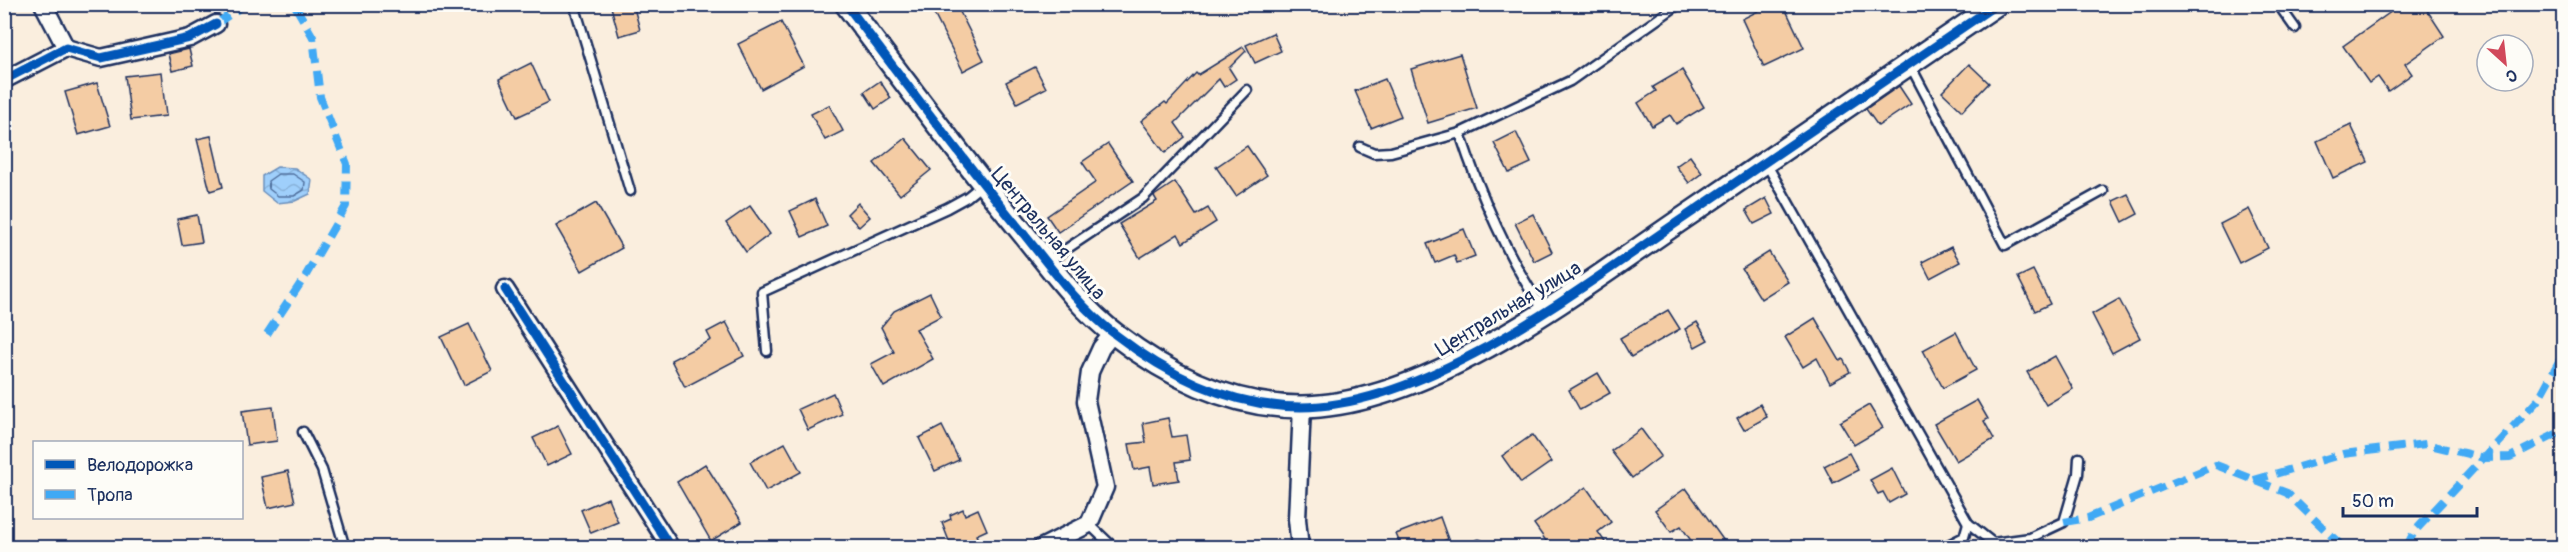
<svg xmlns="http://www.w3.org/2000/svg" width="2568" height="552" viewBox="0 0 2568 552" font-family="Pangolin,sans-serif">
<defs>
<pattern id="water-waves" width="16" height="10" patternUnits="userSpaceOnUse" patternTransform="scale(1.5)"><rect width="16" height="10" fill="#9fcffb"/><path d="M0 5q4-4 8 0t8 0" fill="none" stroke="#88b2da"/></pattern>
</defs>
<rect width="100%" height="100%" fill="#faeede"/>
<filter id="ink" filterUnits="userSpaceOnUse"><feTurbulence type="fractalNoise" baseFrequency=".0167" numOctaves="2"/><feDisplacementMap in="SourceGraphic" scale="12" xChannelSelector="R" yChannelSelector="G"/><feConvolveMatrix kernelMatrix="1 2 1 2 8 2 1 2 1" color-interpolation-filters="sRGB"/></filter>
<g filter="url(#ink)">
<path fill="url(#water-waves)" stroke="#6a8fbc" stroke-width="1.5" d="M277,167L295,168L312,180L310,194L295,201L277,203L262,191V176Z"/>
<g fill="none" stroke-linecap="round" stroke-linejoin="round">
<path stroke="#506f9d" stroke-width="1.5" d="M278,174H293L305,182L304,190L294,196H278L269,189L268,181Z"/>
</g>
<g fill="#f4cca4" stroke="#1b2f5e" stroke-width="1.5">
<path d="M622,4H633L640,30L619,36L611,7Z"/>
<path d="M942,4H956L984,60L963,71L932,10Z"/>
<path d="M1772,4H1783L1804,48L1764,67L1742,19Z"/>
<path d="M2402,4H2423L2444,36L2405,64L2412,74L2388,91L2378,77L2369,83L2343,46Z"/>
<path d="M781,22L804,66L761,89L738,44Z"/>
<path d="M1273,33L1281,51L1255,63L1246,45Z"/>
<path d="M1243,47L1246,51L1229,68L1236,79L1224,87L1219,79L1175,123L1185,137L1165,153L1141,121L1165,102L1167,104L1196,73L1198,75Z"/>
<path d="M189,49L193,66L172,71L168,54Z"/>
<path d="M1460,54L1477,108L1428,123L1411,69Z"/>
<path d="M531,63L549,102L517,117L499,79Z"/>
<path d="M1969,64L1989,83L1962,111L1942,92Z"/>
<path d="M1035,67L1046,88L1017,103L1006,82Z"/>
<path d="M1682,70L1704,107L1676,124L1670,115L1652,126L1638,103L1656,91L1653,87Z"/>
<path d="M161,72L166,116L131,120L125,76Z"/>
<path d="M1385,79L1401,116L1371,128L1355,91Z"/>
<path d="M880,81L891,98L875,109L864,92Z"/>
<path d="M97,83L110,126L78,135L65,92Z"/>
<path d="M1899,86L1911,104L1878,126L1866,109Z"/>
<path d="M829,105L843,131L825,140L811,114Z"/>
<path d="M2351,125L2368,162L2333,178L2317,141Z"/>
<path d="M1516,132L1531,163L1509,173L1494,143Z"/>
<path d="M211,136L223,187L210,191L197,139Z"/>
<path d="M905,138L931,170L900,195L874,163Z"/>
<path d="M1108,144L1133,181L1058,232L1047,216L1096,182L1082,162Z"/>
<path d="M1247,146L1267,175L1236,196L1216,167Z"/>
<path d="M1690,156L1702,173L1689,183L1676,166Z"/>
<path d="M1175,182L1196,215L1208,208L1216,222L1183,243L1178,234L1140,258L1119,224L1157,201L1154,196Z"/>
<path d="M2128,194L2138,214L2123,222L2113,201Z"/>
<path d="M1766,198L1774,214L1754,224L1746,210Z"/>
<path d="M815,199L827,226L802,237L790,211Z"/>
<path d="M596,203L622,248L582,271L556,226Z"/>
<path d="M858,203L870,217L859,227L847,214Z"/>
<path d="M750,206L770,234L746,252L726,223Z"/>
<path d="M2249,209L2268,248L2239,263L2220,224Z"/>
<path d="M1533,214L1552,252L1534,261L1515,223Z"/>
<path d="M197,215L202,242L182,245L177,219Z"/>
<path d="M1464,229L1475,256L1457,263L1454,255L1435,263L1427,244Z"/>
<path d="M1951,247L1960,262L1930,278L1922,262Z"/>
<path d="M1769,252L1788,282L1761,299L1742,269Z"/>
<path d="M2033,270L2050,304L2035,311L2018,277Z"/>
<path d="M930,293L941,316L916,329L933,359L884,387L871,364L894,352L881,327L894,311Z"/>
<path d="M2119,299L2140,338L2112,353L2092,314Z"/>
<path d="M1668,310L1680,329L1631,357L1620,338Z"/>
<path d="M1815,318L1840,361L1843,359L1850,372L1830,383L1817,358L1803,367L1785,337Z"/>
<path d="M726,322L744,356L685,387L671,360L711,340L707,332Z"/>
<path d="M1697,322L1708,340L1695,347L1685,329Z"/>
<path d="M469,324L492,371L464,385L441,337Z"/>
<path d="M1956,332L1976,370L1943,388L1923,350Z"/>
<path d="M2055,356L2073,389L2046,405L2027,372Z"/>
<path d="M1598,373L1610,393L1580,410L1569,390Z"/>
<path d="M833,393L842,414L808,430L798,409Z"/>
<path d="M1977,400L1988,419L1984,421L1994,439L1956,461L1934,424Z"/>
<path d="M1760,404L1767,417L1744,430L1737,418Z"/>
<path d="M1869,405L1883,428L1854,445L1840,422Z"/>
<path d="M273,407L277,441L247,445L242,411Z"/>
<path d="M1168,418L1172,437L1186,435L1190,460L1176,462L1179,480L1153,484L1150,467L1134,470L1129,444L1146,442L1143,423Z"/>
<path d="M558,426L572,454L547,466L533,438Z"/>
<path d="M942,426L959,460L935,471L919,438Z"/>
<path d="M1641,429L1661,456L1632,478L1611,451Z"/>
<path d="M1532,435L1551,462L1521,483L1502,456Z"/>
<path d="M785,443L801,472L766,491L750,462Z"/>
<path d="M1849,453L1858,470L1833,483L1824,466Z"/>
<path d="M705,464L742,522L711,541L677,482Z"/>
<path d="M1892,468L1905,494L1889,503L1883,492L1878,494L1870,480Z"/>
<path d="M288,471L295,502L268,508L261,477Z"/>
<path d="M1586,487L1611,522L1598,532L1605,542L1597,548H1551L1534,524Z"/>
<path d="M1686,488L1729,548H1696L1681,526L1671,532L1655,510Z"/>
<path d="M608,498L618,522L591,533L581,510Z"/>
<path d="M963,509L965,515L978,509L987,530L976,535L978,539L960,546L959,543L951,546L942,523L951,519L950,515Z"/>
<path d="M1440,517L1448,539L1427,548H1402L1396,534Z"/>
</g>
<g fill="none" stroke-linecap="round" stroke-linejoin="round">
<g stroke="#1b2f5e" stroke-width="13">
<g id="service">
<path d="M574,4L630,191"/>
<path d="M2278,4L2295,28"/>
<path d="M1910,65L2005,245L2103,191"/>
<path d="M1360,147L1374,153L1391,152L1460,133"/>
<path d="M1766,163L1968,523L1993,543L2030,538L2064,522L2078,474L2079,458"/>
<path d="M1047,262L1143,198L1247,90"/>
<path d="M1544,311C1509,261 1479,192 1460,133L1570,81L1679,4"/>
<path d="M767,351L762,292L947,208L967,197L983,184"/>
<path d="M303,432L322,470L345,548"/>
<path d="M1089,524L1114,548"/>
<path d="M1472,548L1479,545"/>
<path d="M1942,548L1964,537L1968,523"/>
</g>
</g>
<g stroke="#1b2f5e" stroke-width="21">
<g id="minor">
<path d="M43,4L66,48"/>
<path d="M4,80L66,48L101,58L190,38L216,24"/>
<path d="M505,289L671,548"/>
<path d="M1041,548L1089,524L1105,487L1086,401L1090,372L1101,348L1113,333"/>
<path d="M1300,548L1297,519L1302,407"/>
</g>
</g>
<g stroke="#1b2f5e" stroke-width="26">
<path id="tertiary" d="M846,4C904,81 962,159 1023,233C1051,268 1080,308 1116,335C1169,376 1232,407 1301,407C1431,406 1581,287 1685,217C1790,146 1892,75 1997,4"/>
</g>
<use href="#service" stroke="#fdfcf7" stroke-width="8"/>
<use href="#minor" stroke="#fdfcf7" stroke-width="16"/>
<use href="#tertiary" stroke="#fdfcf7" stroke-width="21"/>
<g stroke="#3fa9f5" stroke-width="8" stroke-dasharray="15 8" stroke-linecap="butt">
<path d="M216,24L245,4"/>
<path d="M267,334L306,275L346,206L347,164L320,97L313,37L294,4"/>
<path d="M2254,480L2343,454L2426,444L2484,458L2510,457L2564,430"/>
<path d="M2064,522L2088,518L2216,465L2287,493L2344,548"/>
<path d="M2406,548L2414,532L2538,400L2564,352"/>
</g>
<g stroke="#fdfcf7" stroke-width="13">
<g id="cycleway">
<path d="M846,4C904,81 962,159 1023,233C1051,268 1080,308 1116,335C1169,376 1232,407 1301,407C1431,406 1581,287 1685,217C1790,146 1892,75 1997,4"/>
<path d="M4,80L66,48L101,58L190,38L216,24"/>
<path d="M505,289L671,548"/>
</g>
</g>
<use href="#cycleway" stroke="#0057b8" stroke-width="9"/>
</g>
</g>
<g text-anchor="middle" stroke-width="6" stroke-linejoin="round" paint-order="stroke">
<g font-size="20" fill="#1b2f5e" stroke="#fdfcf7">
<text transform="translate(1049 233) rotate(50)" y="7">Центральная улица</text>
<text transform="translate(1508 308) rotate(-31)" y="7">Центральная улица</text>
</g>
</g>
<rect width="2568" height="552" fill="none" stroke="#fdfcf7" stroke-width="24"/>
<rect x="12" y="12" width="2544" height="528" fill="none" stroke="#1b2f5e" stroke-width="2" filter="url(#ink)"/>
<rect x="33" y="441" width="210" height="78" fill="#fdfcf7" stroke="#a3aaba" stroke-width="1.5"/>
<rect x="45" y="460" width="30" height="9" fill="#0057b8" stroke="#a3aaba" stroke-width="1.5"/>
<text x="87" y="471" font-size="18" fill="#1b2f5e">Велодорожка</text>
<rect x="45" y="490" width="30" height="9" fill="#3fa9f5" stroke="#a3aaba" stroke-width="1.5"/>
<text x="87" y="501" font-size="18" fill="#1b2f5e">Тропа</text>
<g transform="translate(2505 63) rotate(153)"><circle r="28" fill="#fdfcf7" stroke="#a3aaba" stroke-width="1.5"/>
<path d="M0-4.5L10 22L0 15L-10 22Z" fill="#d1495b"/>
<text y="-9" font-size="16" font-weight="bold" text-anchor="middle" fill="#1b2f5e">С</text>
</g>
<path d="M2343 507v9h134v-9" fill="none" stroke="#1b2f5e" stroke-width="3"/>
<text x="2352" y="507" font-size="18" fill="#1b2f5e" stroke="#fdfcf7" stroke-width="4.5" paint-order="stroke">50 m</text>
</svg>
